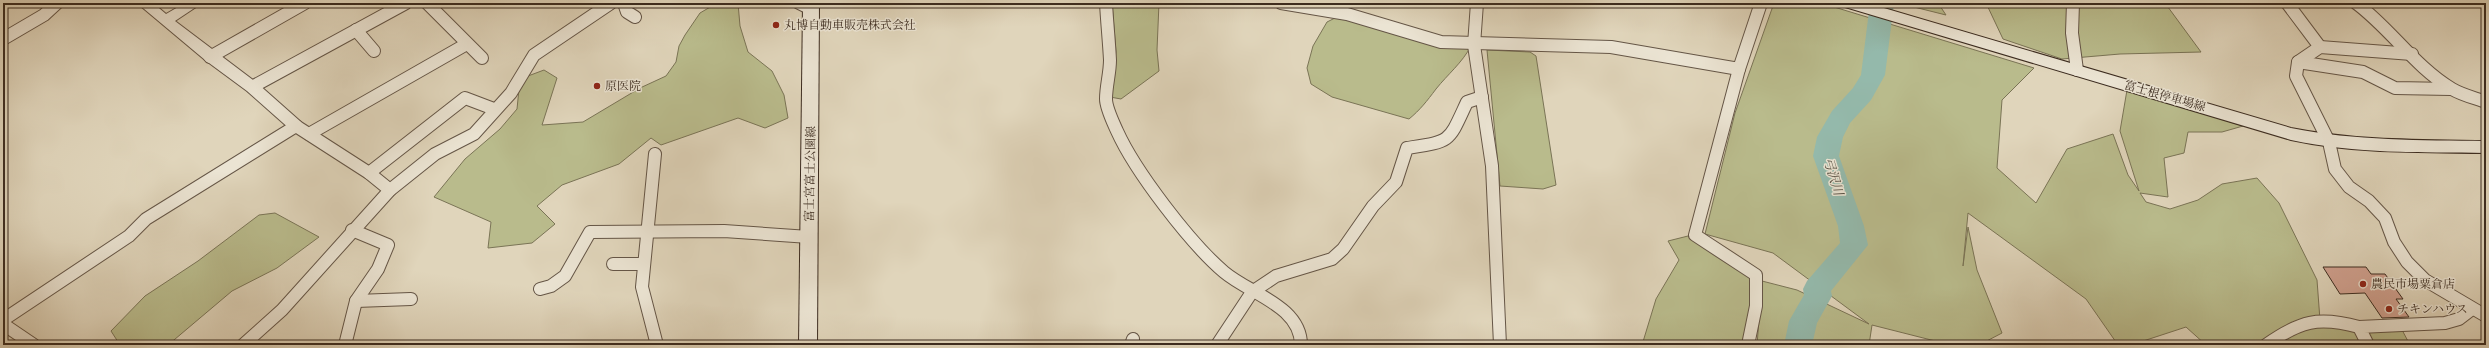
<svg xmlns="http://www.w3.org/2000/svg" width="2489" height="348" viewBox="0 0 2489 348" font-family="'Old Standard TT','Noto Serif JP',serif">
<rect width="100%" height="100%" fill="#e0d5bb"/>
<filter id="stains"><feTurbulence type="fractalNoise" baseFrequency=".005" numOctaves="4"/><feColorMatrix values="0 0 0 0 .2 0 0 0 0 .09 0 0 0 0 .02 0 0 0 .5 -.17"/></filter>
<radialGradient id="worn" r=".72"><stop offset=".6" stop-color="#630" stop-opacity="0"/><stop offset="1" stop-color="#630" stop-opacity=".3"/></radialGradient>
<g fill="#b9bb8c" stroke="#7a7456">
<path d="M717,3H738L740,26L748,52L772,71L784,95L788,118L765,128L738,118L661,145L651,138L619,164L562,185L537,206L555,224L532,243L488,248L491,222L434,197L465,159L500,129L517,109L520,79L544,70L557,78L542,125L583,122L640,88L666,76L676,62L679,46L685,35L700,13Z"/>
<path d="M1112,3H1159L1157,50L1159,71L1121,99L1110,97L1116,52Z"/>
<path d="M1774,3H1821L2034,68L2002,100L1997,168L2036,203L2067,149L2113,134L2128,175L2139,191L2120,131L2127,90L2243,126L2222,132H2188L2184,153L2164,158L2168,197L2140,193L2146,202L2170,209L2198,200L2222,184L2257,178L2279,203L2317,280L2320,320L2401,328L2410,345H2206L2186,327L2131,345H2118L2086,299L1968,213L1963,266L1968,227L1977,270L2002,333L1979,345H1951L1872,325L1869,345H1757L1762,281L1797,290L1869,324L1773,253L1705,234L1735,113Z"/>
<path d="M1898,3H1938L1946,15Z"/>
<path d="M1986,3H2165L2201,52L2120,54L2062,59L2003,39Z"/>
<path d="M1339,16L1471,46C1462,63 1448,74 1436,89C1427,101 1420,110 1409,119L1332,97L1311,84L1307,68L1313,46L1327,22Z"/>
<path d="M1487,50L1530,52L1536,56L1556,185L1543,189L1500,186Z"/>
<path d="M275,213L319,237L277,268L232,291L168,345H120L111,331L145,296L198,261L259,215Z"/>
<path d="M1688,236L1753,277L1747,345H1642L1656,299L1679,260L1668,241Z"/>
</g>
<g fill="none" stroke-linecap="round" stroke-linejoin="round">
<path fill="#94b9ab" fill-rule="evenodd" d="M1870,3H1894L1885,75L1871,100L1850,123L1843,137L1839,156L1864,226L1868,245L1831,291L1832,296L1817,323L1812,345H1784L1789,321L1804,295L1803,289L1807,281L1840,243L1838,226L1813,156L1817,137L1832,111L1853,88L1861,75Z"/>
</g>
<path fill="#d2a291" stroke="#3c2c20" d="M2323,267H2366L2371,274H2385L2403,299H2396L2409,317L2382,318L2365,293L2340,294Z"/>
<g fill="none" stroke-linecap="round" stroke-linejoin="round">
<g stroke="#655647" stroke-width="14">
<g id="minor">
<path d="M427,3L482,58"/>
<path d="M624,3L627,12L635,17"/>
<path d="M799,3L811,9"/>
<path d="M1106,3C1107,22 1109,41 1110,60C1110,73 1106,86 1106,99C1106,108 1113,122 1117,131C1135,171 1190,243 1224,272C1250,294 1301,306 1301,345"/>
<path d="M1281,3L1347,14L1441,42L1611,47L1739,69L1761,3"/>
<path d="M1477,3L1474,45L1492,166L1500,345"/>
<path d="M2073,3L2072,33L2077,70"/>
<path d="M2287,3L2320,47"/>
<path d="M2356,3C2390,28 2415,67 2452,89C2462,95 2475,98 2486,102"/>
<path d="M356,30L374,51"/>
<path d="M3,39L44,15L57,3"/>
<path d="M2412,54L2320,47L2298,62L2296,76L2329,142L2335,169L2349,187L2369,201L2385,218L2394,242L2407,262L2425,280L2486,316"/>
<path d="M210,57L305,3"/>
<path d="M2298,62L2363,72L2395,88L2451,89"/>
<path d="M1739,69L1695,235L1756,275V306L1748,345"/>
<path d="M252,87L406,3"/>
<path d="M309,134L465,45"/>
<path d="M655,154L642,287L657,345"/>
<path d="M369,173L465,98L494,109"/>
<path d="M613,264H643"/>
<path d="M540,289L551,286L565,276L590,232L724,231L809,237"/>
<path d="M356,301L411,299"/>
<path d="M3,320L129,236L146,219L296,126L369,173L390,190"/>
<path d="M3,324L34,345"/>
<path d="M243,345L282,310L390,190L435,154L474,134L511,93L534,55L611,3"/>
<path d="M345,345L356,301L378,269L388,245L352,230"/>
<path d="M1131,345L1133,339"/>
<path d="M1217,345L1252,292L1276,276L1332,259L1343,249L1373,206L1396,182L1407,148C1452,141 1448,143 1467,102L1482,97"/>
<path d="M2266,345C2300,321 2318,316 2359,327"/>
<path d="M2368,345L2359,327L2445,323L2459,319L2472,309"/>
</g>
</g>
<g stroke="#655647" stroke-width="2">
<path id="tertiary" d="M137,3H153L166,14L185,3H202L175,21L257,83L301,122L303,126L301,130H291L247,91L205,60Z"/>
</g>
<g stroke="#3c2c20" stroke-width="2">
<g id="secondary">
<path d="M803,3H819L817,345H799Z"/>
<path d="M1842,3H1867L2291,128C2356,141 2420,140 2486,141V153C2420,152 2356,154 2291,140L1845,7Z"/>
</g>
</g>
<use href="#minor" stroke="#ebe4d3" stroke-width="12"/>
<use href="#tertiary" fill="#ebe4d3" fill-rule="evenodd"/>
<use href="#secondary" fill="#ebe4d3" fill-rule="evenodd"/>
</g>
<g fill="#8f2418" stroke="#ebe4d3" stroke-width="1.5">
<circle cx="776" cy="25" r="4"/>
<circle cx="597" cy="86" r="4"/>
<circle cx="2363" cy="284" r="4"/>
<circle cx="2389" cy="309" r="4"/>
</g>
<g text-anchor="middle" stroke-width="3" stroke-linejoin="round" paint-order="stroke">
<g font-size="12" fill="#3c2c20" stroke="#ebe4d3" text-anchor="start">
<text x="784" y="29">丸博自動車販売株式会社</text>
<text x="605" y="90">原医院</text>
<text x="2371" y="288">農民市場粟倉店</text>
<text x="2397" y="313">チキンハウス</text>
</g>
<g font-size="12" fill="#3c2c20" stroke="#ebe4d3">
<text transform="translate(2165 96) rotate(16)" y="4">富士根停車場線</text>
<text transform="translate(810 174) rotate(-89)" y="4">富士宮富士公園線</text>
</g>
<g font-size="13" font-style="italic" fill="#4e483c" stroke="#ebe4d3">
<text transform="translate(1834 176) rotate(73)" y="5">弓沢川</text>
</g>
</g>
<rect width="2489" height="348" fill="none" stroke="#e0d5bb" stroke-width="16"/>
<rect x="4" y="4" width="2481" height="340" fill="none" stroke="#3c2c20" stroke-width="2"/>
<rect x="8" y="8" width="2473" height="332" fill="none" stroke="#3c2c20"/>
<rect width="100%" height="100%" filter="url(#stains)"/>
<rect width="100%" height="100%" fill="url(#worn)"/>
</svg>
